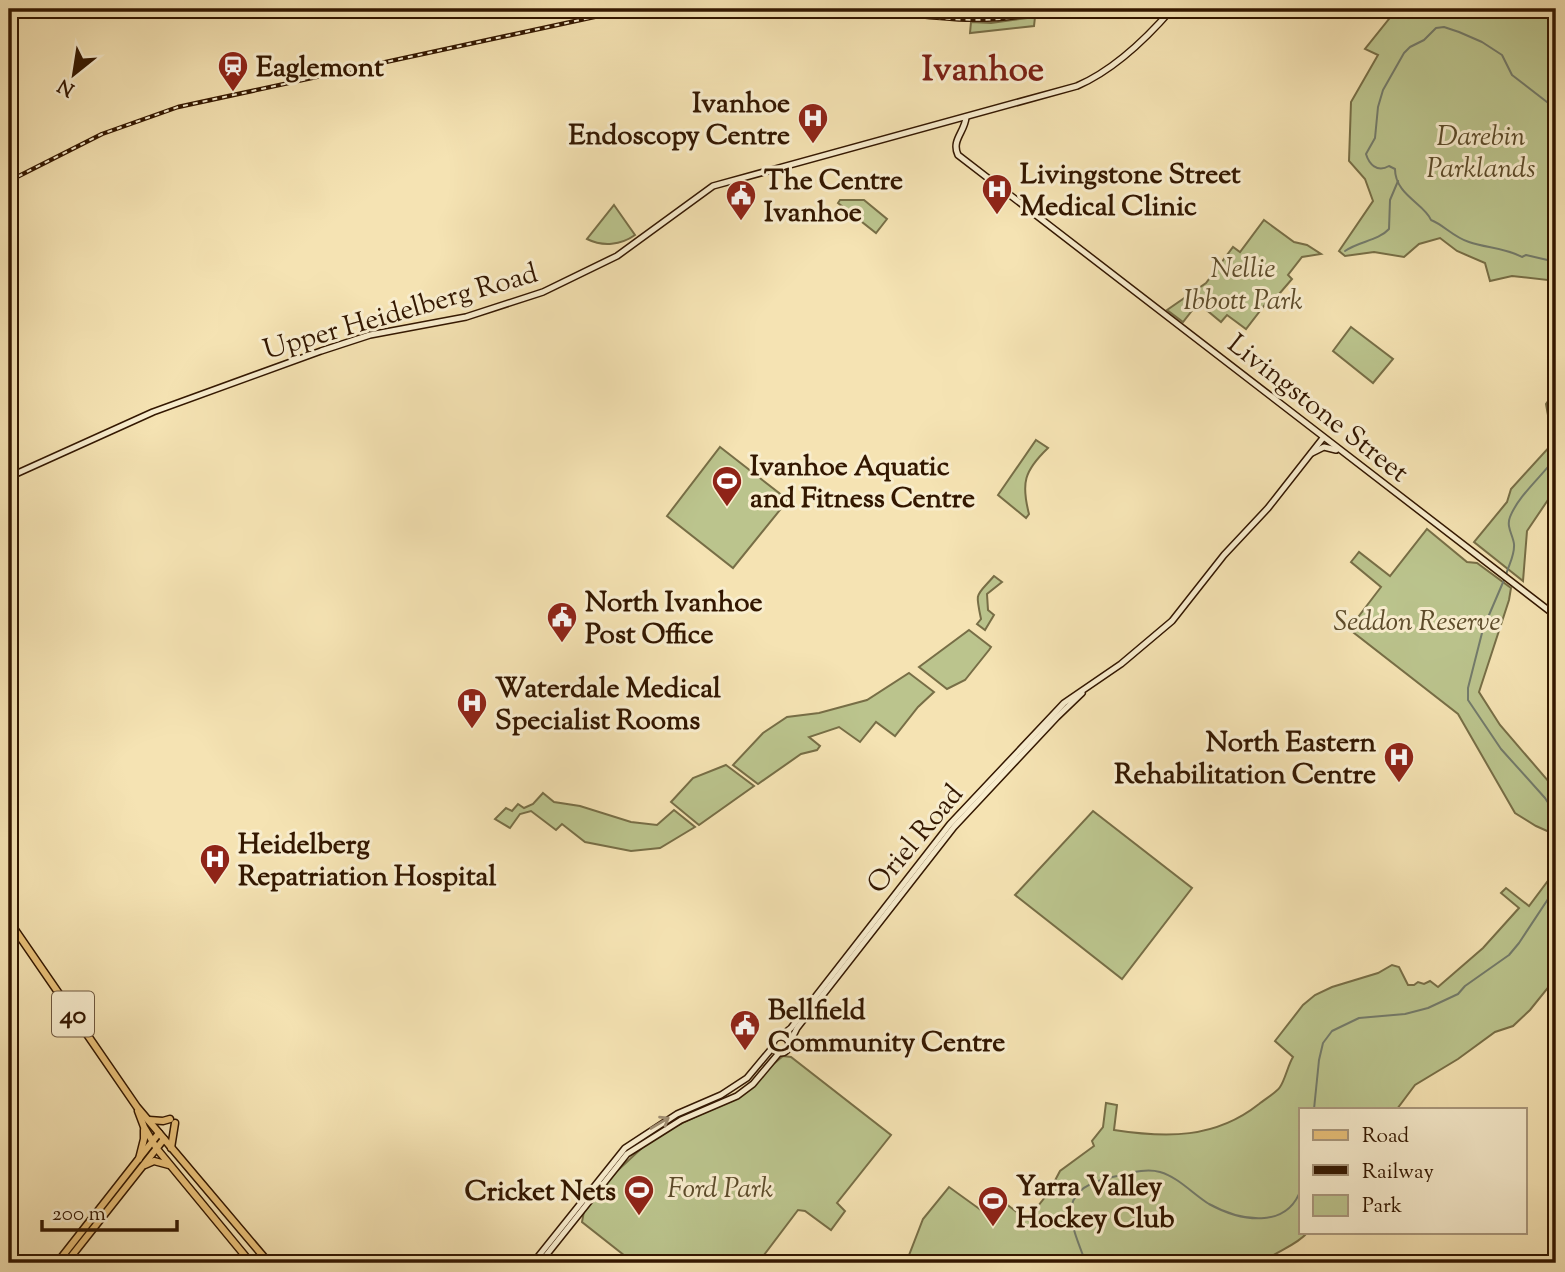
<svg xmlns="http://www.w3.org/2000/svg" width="1565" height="1272" viewBox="0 0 1565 1272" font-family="'Sorts Mill Goudy',serif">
<rect width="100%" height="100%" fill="#f5e3b3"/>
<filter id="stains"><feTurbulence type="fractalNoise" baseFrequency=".00286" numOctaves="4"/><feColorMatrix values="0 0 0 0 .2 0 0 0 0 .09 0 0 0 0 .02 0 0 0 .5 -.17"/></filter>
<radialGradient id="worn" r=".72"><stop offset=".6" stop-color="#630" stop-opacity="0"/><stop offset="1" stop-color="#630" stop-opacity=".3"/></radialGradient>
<g fill="#bbc48d" stroke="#776e46" stroke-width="2">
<path d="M1397,9H1556V281L1512,276L1490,281L1485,263L1457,251L1440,238L1419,244L1404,257L1374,252L1345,256L1339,251L1373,201L1365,179L1349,161L1351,102L1378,55L1365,49Z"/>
<path d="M1035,17L1034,26L970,33L971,22L991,23Z"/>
<path d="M840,200H864L887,219L876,233L838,203Z"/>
<path d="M614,205L635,235C621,245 603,247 587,239Z"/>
<path d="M1264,220L1294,242L1307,245L1321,254L1302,257L1288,275L1292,279L1274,300L1270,298L1246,329L1227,315L1221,322L1198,303L1183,322L1167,310L1206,283L1233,247L1240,252Z"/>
<path d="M1351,327L1393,359L1373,383L1333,351Z"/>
<path d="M1556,390V488L1527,531L1523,581L1474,542L1507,502L1511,489L1553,443L1546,404Z"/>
<path d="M1036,440L1048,448C1024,471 1021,483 1029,514L1026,518L998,495Z"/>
<path d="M720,447L788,500L733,568L667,516Z"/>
<path d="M1427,529L1467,562L1477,563L1511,588L1509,600L1479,692L1500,725L1556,790V835L1536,826L1515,813L1458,714L1349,629L1381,587L1351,562L1359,552L1390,576Z"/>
<path d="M994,576L1002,582L987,594L988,610L994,615L985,630L977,624L981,619C975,590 976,597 994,576Z"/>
<path d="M969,630L991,647L989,650L965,680L947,689L919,667Z"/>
<path d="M909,673L934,692L918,707L895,736L876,722L860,742L839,727L809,737L820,746L817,750L801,754L758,784L733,765L763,733L787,717L819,713L867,700Z"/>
<path d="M726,765L754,786L699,825L671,802L693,778Z"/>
<path d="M543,793L554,802L580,806L631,822L657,825L674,810L695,827L660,848L631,851L585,842L562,824L556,830L531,811L520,814L510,828L495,819L506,808L512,811L518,804L524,808L533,804Z"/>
<path d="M1093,811L1192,888L1122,979L1015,895Z"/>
<path d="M1556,870V975L1551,984L1530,1010L1513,1026L1495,1032L1458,1059L1415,1085L1397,1109H1301V1232H1308C1294,1248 1274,1251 1263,1263H906L923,1219L949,1187L985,1213L999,1209L1005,1203L1027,1220L1049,1192L1060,1171L1094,1146L1092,1141L1103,1127L1106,1103L1117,1105L1114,1130C1166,1138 1215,1139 1259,1104C1265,1099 1276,1093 1280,1087C1285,1080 1288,1065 1293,1057L1275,1041L1303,1005L1315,995L1332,987L1378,973L1392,965L1399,967L1408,985H1414L1418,982L1424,984L1430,981L1438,987L1483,948L1519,908L1501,893L1506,888L1529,906Z"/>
<path d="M783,1056L791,1057L891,1135L837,1203L845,1211L831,1230L805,1211L798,1210L758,1263H634L582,1222L584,1211L616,1172L644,1146L678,1125L731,1100Z"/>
</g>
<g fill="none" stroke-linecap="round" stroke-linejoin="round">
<g stroke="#737b6b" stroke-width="2">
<path d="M1556,109L1512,75L1502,55L1482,42L1459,32L1444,27L1436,28L1424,40L1410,47L1404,53L1383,90L1378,107L1375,138L1366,154C1369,164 1377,173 1389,166L1395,169C1395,195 1425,204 1431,220C1444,225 1453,237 1469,242C1486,248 1506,248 1522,257L1526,255L1556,262"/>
<path d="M1345,251C1359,241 1378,241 1389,229L1390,200L1398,181"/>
<path d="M1506,575C1509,564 1515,555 1514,544C1513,535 1506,527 1510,517C1518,496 1543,475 1556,457"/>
<path d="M1504,580L1483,629L1468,688V700L1501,749L1545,798L1556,815"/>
<path d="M1314,1109L1319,1060L1323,1043L1332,1031L1359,1018L1405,1014L1428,1008L1458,994L1465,986L1509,955L1519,943L1556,887"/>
<path d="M1086,1263C1068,1217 1055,1188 1117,1176C1130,1173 1146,1168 1160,1172C1178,1177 1193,1194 1209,1204C1240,1221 1287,1230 1301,1189"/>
</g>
<g stroke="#331700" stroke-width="8">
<g id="secondary">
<path d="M966,117C965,132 951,140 958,155L1556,616"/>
<path d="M1312,453L1324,447L1336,450"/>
<path d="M9,477L153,412L321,351L370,335L466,317L543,292L617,256L713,186L1077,86C1114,70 1146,39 1172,9"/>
<path d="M781,1036L791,1028L950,824L1064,703L1121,664L1172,621L1224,555L1268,508L1323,438"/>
<circle cx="781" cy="1045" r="8"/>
<path d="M789,1044L797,1028L954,827L1057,717L1082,693"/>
<path d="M533,1263L625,1148L677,1114L721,1095L747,1078L773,1047"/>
<path d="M540,1263L627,1154L681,1120L737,1096L753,1084L779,1053"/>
</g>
</g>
<g stroke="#331700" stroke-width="9">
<g id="primary">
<path d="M57,1263L159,1133"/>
<path d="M66,1263L164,1139"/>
</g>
</g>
<g stroke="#331700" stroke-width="9">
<g id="trunk">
<path d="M9,921L137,1107L269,1263"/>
<path d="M138,1111L144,1127L157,1149L251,1263"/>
<path d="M149,1120L163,1121L170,1119"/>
<path d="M171,1148L175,1123"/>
<path d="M139,1159L144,1139V1130"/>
<path d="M145,1165L154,1161L169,1165"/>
</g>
</g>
<use href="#secondary" stroke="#f8edce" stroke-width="5"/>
<use href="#primary" stroke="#eac27a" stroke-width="6"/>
<use href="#trunk" stroke="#eac27a" stroke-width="6"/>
<g stroke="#331700" stroke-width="4.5">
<g id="rail">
<path d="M856,9C920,15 989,30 1051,9"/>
<path d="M9,181L102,134L178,107L631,9"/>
</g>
</g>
<use href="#rail" stroke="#f8edce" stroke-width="2" stroke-dasharray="5" stroke-linecap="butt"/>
</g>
<defs><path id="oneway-shaft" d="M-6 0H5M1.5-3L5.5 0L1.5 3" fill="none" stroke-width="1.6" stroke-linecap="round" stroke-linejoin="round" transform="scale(1.75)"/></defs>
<use stroke="#9f8d71" href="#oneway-shaft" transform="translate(660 1123) rotate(-31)"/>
<defs>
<g id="station-pin" transform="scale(1.575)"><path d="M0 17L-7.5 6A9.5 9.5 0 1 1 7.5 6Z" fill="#8f2418" stroke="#f8edce"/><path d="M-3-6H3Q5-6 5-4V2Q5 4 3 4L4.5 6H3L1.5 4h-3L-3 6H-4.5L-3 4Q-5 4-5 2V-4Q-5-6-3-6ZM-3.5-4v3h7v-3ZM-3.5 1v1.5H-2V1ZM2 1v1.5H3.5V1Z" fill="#fff"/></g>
<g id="hospital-pin" transform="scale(1.575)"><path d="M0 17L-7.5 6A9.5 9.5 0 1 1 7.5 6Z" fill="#8f2418" stroke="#f8edce"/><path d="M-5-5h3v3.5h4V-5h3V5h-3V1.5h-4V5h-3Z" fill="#fff"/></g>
<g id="civic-pin" transform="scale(1.575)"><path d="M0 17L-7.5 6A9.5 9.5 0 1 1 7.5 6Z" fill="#8f2418" stroke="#f8edce"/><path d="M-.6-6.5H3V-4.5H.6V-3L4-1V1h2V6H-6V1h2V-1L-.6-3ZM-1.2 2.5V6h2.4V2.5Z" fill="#fff"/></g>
<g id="stadium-pin" transform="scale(1.575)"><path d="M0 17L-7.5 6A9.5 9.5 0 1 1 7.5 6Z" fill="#8f2418" stroke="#f8edce"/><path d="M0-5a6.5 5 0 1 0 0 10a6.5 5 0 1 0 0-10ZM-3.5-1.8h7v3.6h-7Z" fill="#fff"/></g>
</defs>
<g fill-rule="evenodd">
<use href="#station-pin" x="233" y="66"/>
<use href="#hospital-pin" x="813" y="118"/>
<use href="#hospital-pin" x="997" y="189"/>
<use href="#civic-pin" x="741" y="195"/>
<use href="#stadium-pin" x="727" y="481"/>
<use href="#civic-pin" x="562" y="617"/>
<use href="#hospital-pin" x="472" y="703"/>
<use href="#hospital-pin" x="1399" y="757"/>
<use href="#hospital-pin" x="215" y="859"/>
<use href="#civic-pin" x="745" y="1025"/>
<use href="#stadium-pin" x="639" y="1190"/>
<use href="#stadium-pin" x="993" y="1201"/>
</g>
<g text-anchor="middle" stroke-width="6" stroke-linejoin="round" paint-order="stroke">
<rect fill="#f8edce" stroke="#6e573e" stroke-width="2" x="52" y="991.5" width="42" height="45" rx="5"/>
<g font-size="26" font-weight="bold" fill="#331700">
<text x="73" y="1023">40</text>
</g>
<g font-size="28" font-weight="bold" fill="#331700" stroke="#f8edce" text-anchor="start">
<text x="256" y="76">Eaglemont</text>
<text x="790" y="112" text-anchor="end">Ivanhoe<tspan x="790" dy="32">Endoscopy Centre</tspan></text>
<text x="1020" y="183">Livingstone Street<tspan x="1020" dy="32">Medical Clinic</tspan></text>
<text x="764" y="189">The Centre<tspan x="764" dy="32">Ivanhoe</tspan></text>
<text x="750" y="475">Ivanhoe Aquatic<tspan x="750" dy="32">and Fitness Centre</tspan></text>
<text x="585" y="611">North Ivanhoe<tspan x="585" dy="32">Post Office</tspan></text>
<text x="495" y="697">Waterdale Medical<tspan x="495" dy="32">Specialist Rooms</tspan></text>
<text x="1376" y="751" text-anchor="end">North Eastern<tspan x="1376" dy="32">Rehabilitation Centre</tspan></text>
<text x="238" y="853">Heidelberg<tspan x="238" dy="32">Repatriation Hospital</tspan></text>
<text x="768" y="1019">Bellfield<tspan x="768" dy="32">Community Centre</tspan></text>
<text x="1016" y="1195">Yarra Valley<tspan x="1016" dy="32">Hockey Club</tspan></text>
<text x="616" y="1200" text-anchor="end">Cricket Nets</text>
</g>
<g font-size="28" font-style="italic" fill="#5c4b2a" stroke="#f8edce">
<text x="1481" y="145">Darebin<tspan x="1481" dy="32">Parklands</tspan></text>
<text x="1243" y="277">Nellie<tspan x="1243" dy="32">Ibbott Park</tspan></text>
<text x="1417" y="630">Seddon Reserve</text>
<text x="720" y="1197">Ford Park</text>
</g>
<g font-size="28" fill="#331700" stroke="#f8edce">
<text transform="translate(400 310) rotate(-16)" y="10">Upper Heidelberg Road</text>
<text transform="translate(1319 407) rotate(38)" y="10">Livingstone Street</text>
<text transform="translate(914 838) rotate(-50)" y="10">Oriel Road</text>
</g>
<g font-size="35" font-weight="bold" fill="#7a1f14" stroke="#f8edce">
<text x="983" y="80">Ivanhoe</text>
</g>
</g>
<rect width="1565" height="1272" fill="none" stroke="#f5e3b3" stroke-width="35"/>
<rect x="10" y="10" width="1544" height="1251" fill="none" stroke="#331700" stroke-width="3.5"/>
<rect x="18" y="18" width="1530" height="1237" fill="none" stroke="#331700" stroke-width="2"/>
<rect x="1299" y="1108" width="228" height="126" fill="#f8edce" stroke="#a9977c" stroke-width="2"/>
<rect x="1313" y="1130" width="35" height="10" fill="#eac27a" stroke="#a9977c" stroke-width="2"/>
<text x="1362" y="1142" font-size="21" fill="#331700">Road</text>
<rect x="1313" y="1165" width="35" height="10" fill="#331700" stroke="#a9977c" stroke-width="2"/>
<text x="1362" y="1178" font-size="21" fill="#331700">Railway</text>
<rect x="1313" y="1195" width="35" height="21" fill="#bbc48d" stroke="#a9977c" stroke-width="2"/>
<text x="1362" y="1212" font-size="21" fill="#331700">Park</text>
<g transform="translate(74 74) rotate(210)" stroke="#f8edce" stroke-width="5" paint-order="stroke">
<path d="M0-5L12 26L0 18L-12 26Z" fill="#331700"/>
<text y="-10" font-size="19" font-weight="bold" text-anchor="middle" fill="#331700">N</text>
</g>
<path d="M42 1220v10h135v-10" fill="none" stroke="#331700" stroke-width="3.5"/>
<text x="52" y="1220" font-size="21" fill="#331700" stroke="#f8edce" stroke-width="5" paint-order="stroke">200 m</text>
<rect width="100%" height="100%" filter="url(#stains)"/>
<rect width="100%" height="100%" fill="url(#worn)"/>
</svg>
